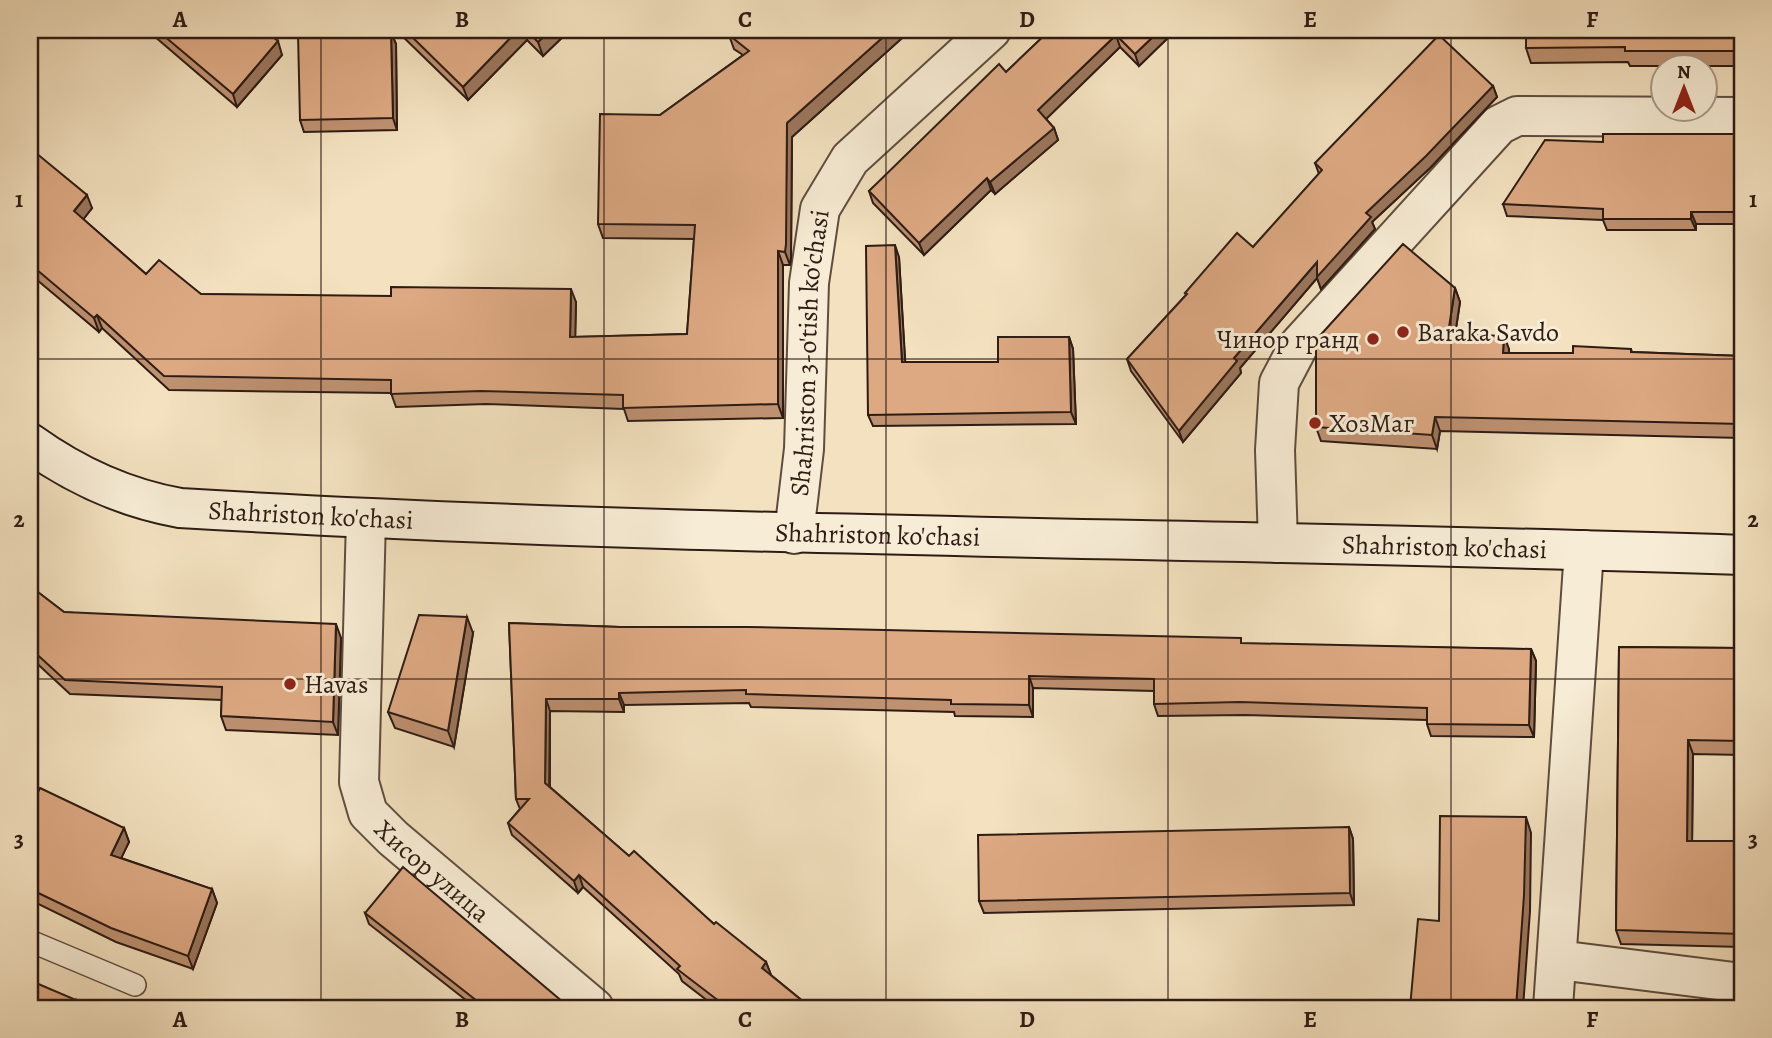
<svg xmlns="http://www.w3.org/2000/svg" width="1772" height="1038" viewBox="0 0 1772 1038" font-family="Alegreya,serif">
<rect width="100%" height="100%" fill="#f3e1bf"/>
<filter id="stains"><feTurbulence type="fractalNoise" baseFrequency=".00286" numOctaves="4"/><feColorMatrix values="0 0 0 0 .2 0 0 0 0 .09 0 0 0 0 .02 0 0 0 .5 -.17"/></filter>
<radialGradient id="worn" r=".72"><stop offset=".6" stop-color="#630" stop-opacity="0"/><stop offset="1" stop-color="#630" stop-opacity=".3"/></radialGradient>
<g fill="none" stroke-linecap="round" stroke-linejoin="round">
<g stroke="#5f4d3f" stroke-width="24">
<path id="service" d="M30,941L135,985"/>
</g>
<g stroke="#5f4d3f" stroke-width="42">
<g id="minor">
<path id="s1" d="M366,519L359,782L368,813L393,838L594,1008"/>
<path id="s2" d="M794,534L804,449L809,283L820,209L850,159L991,30"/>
<path d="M1278,543L1275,450L1279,383L1299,345L1499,125L1517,116L1742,117"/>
<path d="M1558,960L1742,983"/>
<path d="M1553,1008L1584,550"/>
</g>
</g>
<g stroke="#2e1c14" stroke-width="42">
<g id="secondary">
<path id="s3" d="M30,443C76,476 124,498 180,508C700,539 1222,537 1742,555"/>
</g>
</g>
<use href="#service" stroke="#f7ecd5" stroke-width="21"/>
<use href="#minor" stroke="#f7ecd5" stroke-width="38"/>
<use href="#secondary" stroke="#f7ecd5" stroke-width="38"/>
</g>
<g fill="#be9171" stroke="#2e1c14" stroke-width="2">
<path d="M147,30H264L282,55L237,107Z"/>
<path d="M396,30H570L543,56L527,40L468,100Z"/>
<path d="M911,30L792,137L791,257L790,265H783V418L628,421L624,409L486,404L396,407L391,393L169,390L102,328L99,332L30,274V148L92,208L83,219L146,274L201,294L576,302L575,337L687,334L694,239L603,238L598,224L660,115L743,55L734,49L729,35Z"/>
<path d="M1050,30H1176L1139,66L1120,47L1046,119L1054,128L1058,140L995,194L991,190L924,255L873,203L869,191L1006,72Z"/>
<path d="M1742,30V66H1630L1628,62L1531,63L1526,48Z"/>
<path d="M391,33L396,44L397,130L304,132L300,120Z"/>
<path d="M1493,86L1497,97L1430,168L1372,222L1375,229L1321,289L1317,278L1240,368L1241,373L1183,442L1131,371L1127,359L1186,295L1185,293L1253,247L1319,174L1315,163Z"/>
<path d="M1742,134V224H1696V230H1607L1603,220L1507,216L1503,204L1603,142Z"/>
<path d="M899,257L905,362H998L1069,337L1073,349L1076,424L873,426L868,415Z"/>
<path d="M1455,288L1460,302L1455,335L1509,349V353H1573L1631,349L1632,352L1742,356V438L1440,431L1437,449L1321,441L1316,427Z"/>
<path d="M30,586L64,612L341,638L338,735L226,730L221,716L222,700L70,694L30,657Z"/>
<path d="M509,623L620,627L1243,644L1531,649L1536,661L1534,737L1431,736L1427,724V720L1245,715L1158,716L1154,704V691L1033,688V717L955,716L954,712L751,707L749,703L624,705V712L550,711V787L629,856L714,924L766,962L771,975L810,1007L814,1008H717L682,981L679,974L583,887L578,893L512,835L508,823L520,809L516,799Z"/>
<path d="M473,633L454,747L395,728L388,712Z"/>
<path d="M1619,647L1742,648V755L1693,754L1692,841H1735L1740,854H1742V947L1621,944L1616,930Z"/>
<path d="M30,808L124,828L129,842L121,858L212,889L217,903L193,969L116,942L30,900Z"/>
<path d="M1349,827L1353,839L1354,905L984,913L979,901Z"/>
<path d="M365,913L570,1008H476L369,924Z"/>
</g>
<g fill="#9b765c" stroke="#2e1c14" stroke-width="2">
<path d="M518,30H524L527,40L468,100L463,87Z"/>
<path d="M551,30H570L543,56L538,42Z"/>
<path d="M891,30H911L792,137L791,257L790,265L785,252L787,123Z"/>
<path d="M1160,30H1176L1139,66L1135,54Z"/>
<path d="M391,33L396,44L397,130L393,118Z"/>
<path d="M1116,35L1120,47L1043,122L1038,110Z"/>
<path d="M278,41L282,55L237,107L233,94Z"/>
<path d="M1493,86L1497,97L1430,168L1372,222L1375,229L1321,289L1317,278L1240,368L1241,373L1183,442L1179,431L1234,358L1317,262Z"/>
<path d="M1054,128L1058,140L995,194L990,182Z"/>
<path d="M987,178L991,190L924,255L919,243Z"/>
<path d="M87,195L92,208L79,225L74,211Z"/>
<path d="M1691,212L1696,224V230L1691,219Z"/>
<path d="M895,245L899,257L906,374L902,362Z"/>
<path d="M778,251L783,265V418L778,404Z"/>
<path d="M1455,288L1460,302L1453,348L1448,334Z"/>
<path d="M571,289L576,302L575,351L570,337Z"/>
<path d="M97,315L102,328L99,332L94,318Z"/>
<path d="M1504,336L1509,349L1508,367L1503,353Z"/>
<path d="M1069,337L1073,349L1076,424L1071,412Z"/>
<path d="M1435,417L1440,431L1437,449L1432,435Z"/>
<path d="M467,617L473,633L454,747L448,731Z"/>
<path d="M336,624L341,638L338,735L333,722Z"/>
<path d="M1531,649L1536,661L1534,737L1529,725Z"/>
<path d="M1029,676L1033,688V717L1029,705Z"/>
<path d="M619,693L624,705V712L619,699Z"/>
<path d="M546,699L550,711L549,795L545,783Z"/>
<path d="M1688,740L1693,754L1692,855L1687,841Z"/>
<path d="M1526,817L1531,833L1530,911L1523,1008H1516Z"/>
<path d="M1349,827L1353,839L1354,905L1350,893Z"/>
<path d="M124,828L129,842L116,869L111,855Z"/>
<path d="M1735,841L1740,855L1734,853Z"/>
<path d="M579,875L583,887L578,893L574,881Z"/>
<path d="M212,889L217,903L193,969L188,956Z"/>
<path d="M766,962L771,975L766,980L762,968Z"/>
<path d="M76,1000L79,1008H73Z"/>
</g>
<g fill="#dda983" stroke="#2e1c14" stroke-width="2">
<path d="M157,30H264L278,41L233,94Z"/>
<path d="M405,30H518L463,87Z"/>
<path d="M526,30H551L538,42Z"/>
<path d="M735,30H891L787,123L786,244L785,252L778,251V404L623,408V395L481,391L391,394V380L164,376L97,315L94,318L30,264V148L87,195L74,211L146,274L159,260L201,294L391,296V287L571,289L570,337L687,334L695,225L598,224L600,114L660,115L749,51L729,35Z"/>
<path d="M1050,30H1160L1135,54L1116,35L1038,110L1054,128L990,182L987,178L919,243L869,191L999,64L1006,72Z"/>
<path d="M1526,30H1742V51H1625V47L1526,48Z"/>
<path d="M391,33L393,118L300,120L298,34Z"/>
<path d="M1439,35L1493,86L1426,156L1366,213L1371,217L1317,277V262L1234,358L1237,361L1179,431L1127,359L1187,294L1185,293L1237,233L1253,247L1322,170L1315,163Z"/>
<path d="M1603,134H1742V212H1691V219H1603V209L1503,204L1545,140L1603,142Z"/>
<path d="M1403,244L1455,288L1448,334L1504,336L1503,353H1573V346L1631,349V352L1742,356V424L1435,417L1432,435L1316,427V340Z"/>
<path d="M895,245L902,362H998V337H1069L1071,412L868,415L866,246Z"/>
<path d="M30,586L64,612L336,624L333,722L221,716L222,687L65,680L30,648Z"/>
<path d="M419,615L467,617L448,731L388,712Z"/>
<path d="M509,623L620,627H748L1241,638V643L1531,649L1529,725L1427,724V708L1240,702L1154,704V679L1029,676V705L951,704V700L746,694V690L619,693V699H546L545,783L629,856L634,851L714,924L716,922L766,962L762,968L810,1007L814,1008H728L677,969L680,966L579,875L574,881L508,823L529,799H516Z"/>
<path d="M1619,647L1742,648V741L1688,740L1687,841H1735L1734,853L1742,854V934L1616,930Z"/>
<path d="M40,788L124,828L111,855L212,889L188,956L111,928L30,889V808Z"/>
<path d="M1440,816L1526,817L1524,895L1516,1008H1410L1418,919L1439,921Z"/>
<path d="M1349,827L1350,893L979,901L978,835Z"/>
<path d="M403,867L570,1008H486L365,913Z"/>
<path d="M36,983L76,1000L73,1008H30V998Z"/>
<path d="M1612,1002L1670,1008H1611Z"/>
</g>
<path fill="none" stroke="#2e1c14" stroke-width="2" stroke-opacity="0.55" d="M321,30V1008M604,30V1008M886,30V1008M1168,30V1008M1451,30V1008M30,359H1742M30,679H1742"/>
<g fill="#8f2418" stroke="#f7ecd5" stroke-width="2.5">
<circle cx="1403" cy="332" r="7"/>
<circle cx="1373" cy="339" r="7"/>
<circle cx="1315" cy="423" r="7"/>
<circle cx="290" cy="684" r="7"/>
</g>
<g text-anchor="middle" stroke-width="6" stroke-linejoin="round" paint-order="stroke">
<g font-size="26" fill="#2e1c14" stroke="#f7ecd5" text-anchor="start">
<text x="1417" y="341">Baraka Savdo</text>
<text x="1359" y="348" text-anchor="end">Чинор гранд</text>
<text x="1329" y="432">ХозМаг</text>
<text x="304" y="693">Havas</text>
</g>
<g font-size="26" fill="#2e1c14" stroke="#f7ecd5">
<text dy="9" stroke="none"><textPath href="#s2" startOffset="182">Shahriston 3-o'tish ko'chasi</textPath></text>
<text dy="9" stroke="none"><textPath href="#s3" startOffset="296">Shahriston ko'chasi</textPath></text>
<text dy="9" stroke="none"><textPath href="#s3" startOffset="863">Shahriston ko'chasi</textPath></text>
<text dy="9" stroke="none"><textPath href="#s3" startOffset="1430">Shahriston ko'chasi</textPath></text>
<text dy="9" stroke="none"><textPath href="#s1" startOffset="382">Хисор улица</textPath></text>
</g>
</g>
<rect width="1772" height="1038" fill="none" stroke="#f3e1bf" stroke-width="77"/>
<g transform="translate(1684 88)"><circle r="33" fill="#f7ecd5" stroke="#a79988" stroke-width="2"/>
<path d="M0-5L12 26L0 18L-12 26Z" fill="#8f2418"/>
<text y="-10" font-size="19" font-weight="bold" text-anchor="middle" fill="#2e1c14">N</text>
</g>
<rect x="38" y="38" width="1696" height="962" fill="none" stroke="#2e1c14" stroke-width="2.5"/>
<g font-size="23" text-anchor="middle" font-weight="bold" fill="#2e1c14">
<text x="180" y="27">A</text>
<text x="462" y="27">B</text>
<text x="745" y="27">C</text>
<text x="1027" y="27">D</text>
<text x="1310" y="27">E</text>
<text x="1592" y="27">F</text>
<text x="19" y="207">1</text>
<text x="1753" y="207">1</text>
<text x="19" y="527">2</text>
<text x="1753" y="527">2</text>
<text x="19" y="847">3</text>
<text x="1753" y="847">3</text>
<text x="180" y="1027">A</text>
<text x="462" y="1027">B</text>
<text x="745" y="1027">C</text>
<text x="1027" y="1027">D</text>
<text x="1310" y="1027">E</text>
<text x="1592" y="1027">F</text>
</g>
<rect width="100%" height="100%" filter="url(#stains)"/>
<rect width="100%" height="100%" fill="url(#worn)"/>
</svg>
